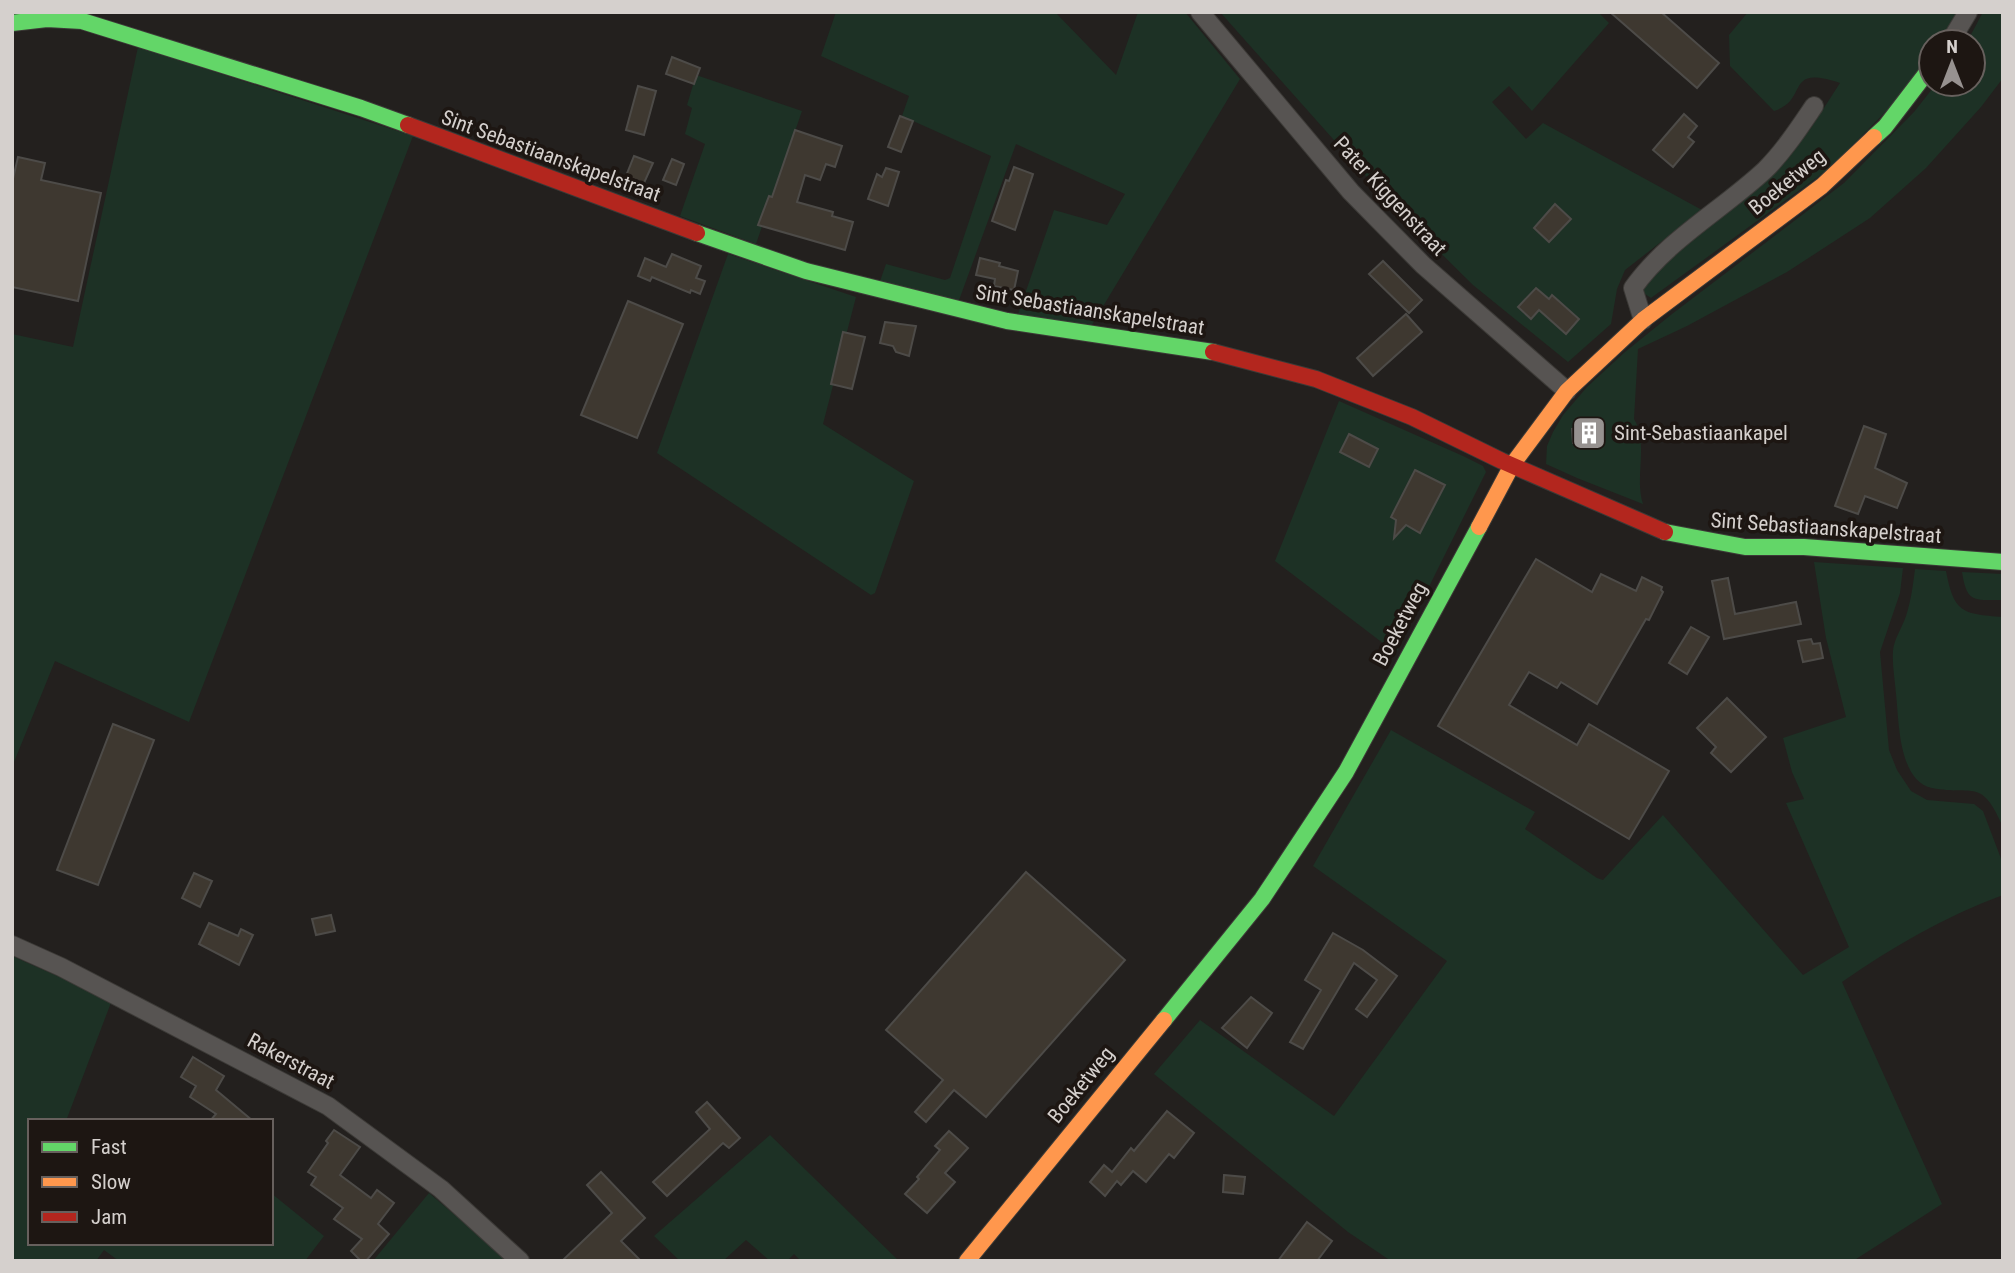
<svg xmlns="http://www.w3.org/2000/svg" width="2015" height="1273" viewBox="0 0 2015 1273" font-family="'Roboto Condensed',sans-serif">
<rect width="100%" height="100%" fill="#23201e"/>
<g fill="#1d3125">
<path d="M836,12H1055L1116,75L1138,12H1185L1240,79L1090,328L1017,317L1054,210L1107,225L1125,194L1016,144L958,303L879,284L886,264L945,280L950,278L991,156L902,116L909,96L821,56Z"/>
<path d="M1220,12H1598L1609,23L1532,111L1509,86L1492,102L1526,139L1543,123L1702,210L1625,270L1617,289L1611,324L1568,362L1473,285L1390,203Z"/>
<path d="M1748,12H1960L1942,42H1931V56L1899,98L1830,168L1651,298L1642,292L1643,277L1789,153L1811,128L1840,83C1783,64 1810,100 1774,111L1730,66L1729,35Z"/>
<path d="M1983,12H2003V78L1981,107L1926,168L1870,218L1787,272L1687,326L1638,349L1634,419C1649,444 1634,477 1643,504L1577,478L1546,464L1547,446L1553,432L1563,415L1587,387L1625,352L1672,314L1844,183L1914,112L1936,84H1973V42H1967Z"/>
<path d="M138,47L413,136L189,722L55,661L12,767V334L73,347Z"/>
<path d="M696,75L802,111L756,244L680,216L705,144L685,134L692,108L687,105Z"/>
<path d="M728,254L856,297L823,424L914,481L875,593L871,595L657,453Z"/>
<path d="M1339,401L1463,456L1483,466L1486,472L1396,653L1275,561Z"/>
<path d="M1814,562L1903,568L1900,593L1880,652L1889,750L1897,770L1911,791L1927,800L1974,804L1983,811L2003,864V895C1944,917 1894,946 1842,982L1942,1204L1853,1261H1391L1348,1232L1154,1074L1200,1020L1334,1116L1447,961L1313,866L1391,730L1535,812L1525,829L1597,878L1603,880L1663,815L1803,975L1849,947L1786,803L1804,799L1792,772L1783,738L1846,717L1826,638Z"/>
<path d="M1915,569L1946,571C1954,612 1961,614 2003,617V827C1981,777 1975,796 1932,788C1898,781 1899,720 1896,694C1895,680 1892,665 1893,651C1894,639 1902,628 1906,616C1911,601 1913,585 1915,569Z"/>
<path d="M1962,572L2003,574V600C1973,600 1967,603 1962,572Z"/>
<path d="M12,956L112,1000L66,1121H30V1243H271V1193L324,1236L305,1261H119L104,1250L96,1261H12Z"/>
<path d="M770,1135L899,1261H801L794,1254L787,1261H770L746,1240L723,1261H680L654,1236Z"/>
<path d="M429,1193L509,1261H373Z"/>
</g>
<g fill="#3e3830" stroke="#4d4b48" stroke-width="2">
<path d="M1610,12H1661L1719,63L1697,88Z"/>
<path d="M672,57L700,68L694,84L666,74Z"/>
<path d="M638,86L656,91L644,135L626,130Z"/>
<path d="M1684,114L1697,126L1688,137L1694,142L1673,167L1653,150Z"/>
<path d="M900,116L913,121L901,152L888,147Z"/>
<path d="M795,130L842,146L835,167L826,164L820,180L805,175L797,202L833,212L832,216L853,222L845,250L758,225L769,196L772,197Z"/>
<path d="M634,156L653,163L644,183L626,176Z"/>
<path d="M18,157L45,163L41,180L101,193L78,301L12,287V183Z"/>
<path d="M672,159L684,164L676,185L663,180Z"/>
<path d="M1014,167L1033,174L1015,230L992,221L1006,180L1009,181Z"/>
<path d="M886,168L899,172L888,206L868,199L877,174L882,177Z"/>
<path d="M1555,204L1571,219L1549,242L1534,228Z"/>
<path d="M672,254L701,266L696,278L705,281L700,294L691,290L690,293L652,277L650,281L638,276L645,258L666,267Z"/>
<path d="M980,258L1000,263L999,266L1018,271L1014,290L994,286L995,279L976,275Z"/>
<path d="M1383,261L1422,300L1409,313L1369,274Z"/>
<path d="M1536,288L1549,299L1552,295L1579,319L1566,334L1539,310L1531,319L1518,307Z"/>
<path d="M628,301L683,324L637,438L581,415Z"/>
<path d="M1406,314L1422,332L1373,376L1357,358Z"/>
<path d="M885,322L916,326L909,356L896,352L893,346L880,343Z"/>
<path d="M843,332L865,337L852,389L831,384Z"/>
<path d="M1601,426V441L1573,443L1572,429Z"/>
<path d="M1864,426L1886,434L1875,468L1907,483L1897,508L1865,496L1858,514L1835,506Z"/>
<path d="M1349,434L1378,449L1369,467L1340,452Z"/>
<path d="M1415,470L1445,485L1420,533L1406,525L1394,538L1396,520L1391,517Z"/>
<path d="M1536,559L1592,592L1601,574L1636,591L1642,577L1662,587L1661,590L1663,592L1649,620L1646,619L1597,704L1561,682L1557,688L1529,672L1509,705L1577,745L1589,724L1669,771L1629,839L1438,726Z"/>
<path d="M1728,578L1735,614L1796,602L1801,624L1724,639L1712,581Z"/>
<path d="M1691,627L1709,637L1687,674L1669,663Z"/>
<path d="M1811,639L1813,644L1820,643L1823,658L1803,662L1798,641Z"/>
<path d="M1727,698L1766,737L1731,772L1711,753L1716,747L1697,728Z"/>
<path d="M113,724L154,740L98,885L57,870Z"/>
<path d="M1026,872L1125,960L986,1117L954,1090L926,1122L915,1112L943,1080L886,1030Z"/>
<path d="M194,873L212,881L200,907L182,898Z"/>
<path d="M331,915L335,931L316,935L312,919Z"/>
<path d="M209,923L238,936L241,929L253,935L239,965L199,944Z"/>
<path d="M1333,933L1363,950L1397,976L1367,1017L1356,1009L1377,980L1354,963L1303,1049L1290,1042L1321,990L1305,980Z"/>
<path d="M1251,997L1272,1013L1247,1048L1222,1028Z"/>
<path d="M193,1057L224,1076L216,1090L253,1121H210L216,1114L190,1097L196,1086L181,1077Z"/>
<path d="M707,1102L740,1138L729,1148L723,1143L667,1196L653,1182L710,1129L696,1112Z"/>
<path d="M1167,1111L1194,1133L1174,1158L1169,1154L1146,1182L1133,1171L1121,1185L1117,1181L1105,1196L1090,1182L1104,1165L1112,1172L1131,1148L1134,1151Z"/>
<path d="M334,1130L360,1147L340,1175L371,1198L377,1190L394,1203L378,1224L389,1234L366,1261H361L351,1251L362,1239L334,1219L343,1208L311,1185L316,1177L308,1172L328,1143L326,1141Z"/>
<path d="M949,1131L968,1148L945,1173L955,1182L927,1213L905,1194L919,1179L917,1177L940,1150L935,1146Z"/>
<path d="M601,1172L645,1218L621,1241L641,1261H562L612,1213L587,1185Z"/>
<path d="M1224,1175L1245,1177L1243,1194L1223,1192Z"/>
<path d="M1307,1222L1332,1241L1317,1261H1278Z"/>
</g>
<g fill="none" stroke-linecap="round" stroke-linejoin="round">
<g stroke="#3c3a37" stroke-width="20">
<g id="street">
<path d="M1200,12L1351,192L1423,265L1567,391"/>
<path d="M1950,42L1968,12"/>
<path d="M1643,320L1633,288C1667,240 1722,210 1765,170C1784,151 1799,128 1814,106"/>
<path d="M12,945L61,967L328,1106L441,1189L520,1261"/>
</g>
</g>
<g stroke="#3c3a37" stroke-width="18">
<g id="fast">
<path d="M12,23L47,19L82,21L361,108L408,125"/>
<path d="M1874,137L1885,127L1931,67"/>
<path d="M697,233L806,271L1007,321L1213,352"/>
<path d="M1665,532L1745,547H1804L2003,562"/>
<path d="M1164,1020L1262,899L1346,772L1479,527"/>
</g>
</g>
<g stroke="#3c3a37" stroke-width="18">
<g id="slow">
<path d="M1479,527L1512,465L1567,391L1643,320L1822,186L1874,137"/>
<path d="M967,1261L1164,1020"/>
</g>
</g>
<g stroke="#3c3a37" stroke-width="18">
<g id="jam">
<path d="M408,125L697,233"/>
<path d="M1213,352L1316,379L1412,417L1502,461L1665,532"/>
</g>
</g>
<use href="#street" stroke="#575452" stroke-width="18"/>
<use href="#fast" stroke="#63d668" stroke-width="16"/>
<use href="#slow" stroke="#ff974d" stroke-width="16"/>
<use href="#jam" stroke="#b3261e" stroke-width="16"/>
</g>
<defs>
<g id="building-square" transform="scale(1.75)"><rect x="-9" y="-9" width="18" height="18" rx="4" fill="#979290" stroke="#1d1612"/><path d="M-4-6H4V6H1V3H-1V6H-4ZM-2.5-4.3h1.7v1.8h-1.7ZM.8-4.3h1.7v1.8H.8ZM-2.5-1h1.7V.8h-1.7ZM.8-1h1.7V.8H.8Z" fill="#fff"/></g>
</defs>
<g fill-rule="evenodd">
<use href="#building-square" x="1589" y="433"/>
</g>
<g text-anchor="middle" stroke-width="7" stroke-linejoin="round" paint-order="stroke">
<g font-size="21" fill="#d5d0cd" stroke="#1d1612">
<text transform="translate(551 156) rotate(20)" y="7">Sint Sebastiaanskapelstraat</text>
<text transform="translate(1787 182) rotate(-39)" y="7">Boeketweg</text>
<text transform="translate(1390 196) rotate(47)" y="7">Pater Kiggenstraat</text>
<text transform="translate(1090 310) rotate(9)" y="7">Sint Sebastiaanskapelstraat</text>
<text transform="translate(1826 528) rotate(4)" y="7">Sint Sebastiaanskapelstraat</text>
<text transform="translate(1400 624) rotate(-62)" y="7">Boeketweg</text>
<text transform="translate(291 1061) rotate(28)" y="7">Rakerstraat</text>
<text transform="translate(1081 1085) rotate(-51)" y="7">Boeketweg</text>
</g>
<g font-size="21" fill="#d5d0cd" stroke="#1d1612" text-anchor="start">
<text x="1614" y="440">Sint-Sebastiaankapel</text>
</g>
</g>
<rect width="2015" height="1273" fill="none" stroke="#d5d0cd" stroke-width="28"/>
<rect x="28" y="1119" width="245" height="126" fill="#1d1612" stroke="#67605d" stroke-width="2"/>
<rect x="42" y="1142" width="35" height="10" fill="#63d668" stroke="#67605d" stroke-width="2"/>
<text x="91" y="1154" font-size="21" fill="#d5d0cd">Fast</text>
<rect x="42" y="1177" width="35" height="10" fill="#ff974d" stroke="#67605d" stroke-width="2"/>
<text x="91" y="1189" font-size="21" fill="#d5d0cd">Slow</text>
<rect x="42" y="1212" width="35" height="10" fill="#b3261e" stroke="#67605d" stroke-width="2"/>
<text x="91" y="1224" font-size="21" fill="#d5d0cd">Jam</text>
<g transform="translate(1952 63)"><circle r="33" fill="#1d1612" stroke="#67605d" stroke-width="2"/>
<path d="M0-5L12 26L0 18L-12 26Z" fill="#979290"/>
<text y="-10" font-size="19" font-weight="bold" text-anchor="middle" fill="#d5d0cd">N</text>
</g>
</svg>
